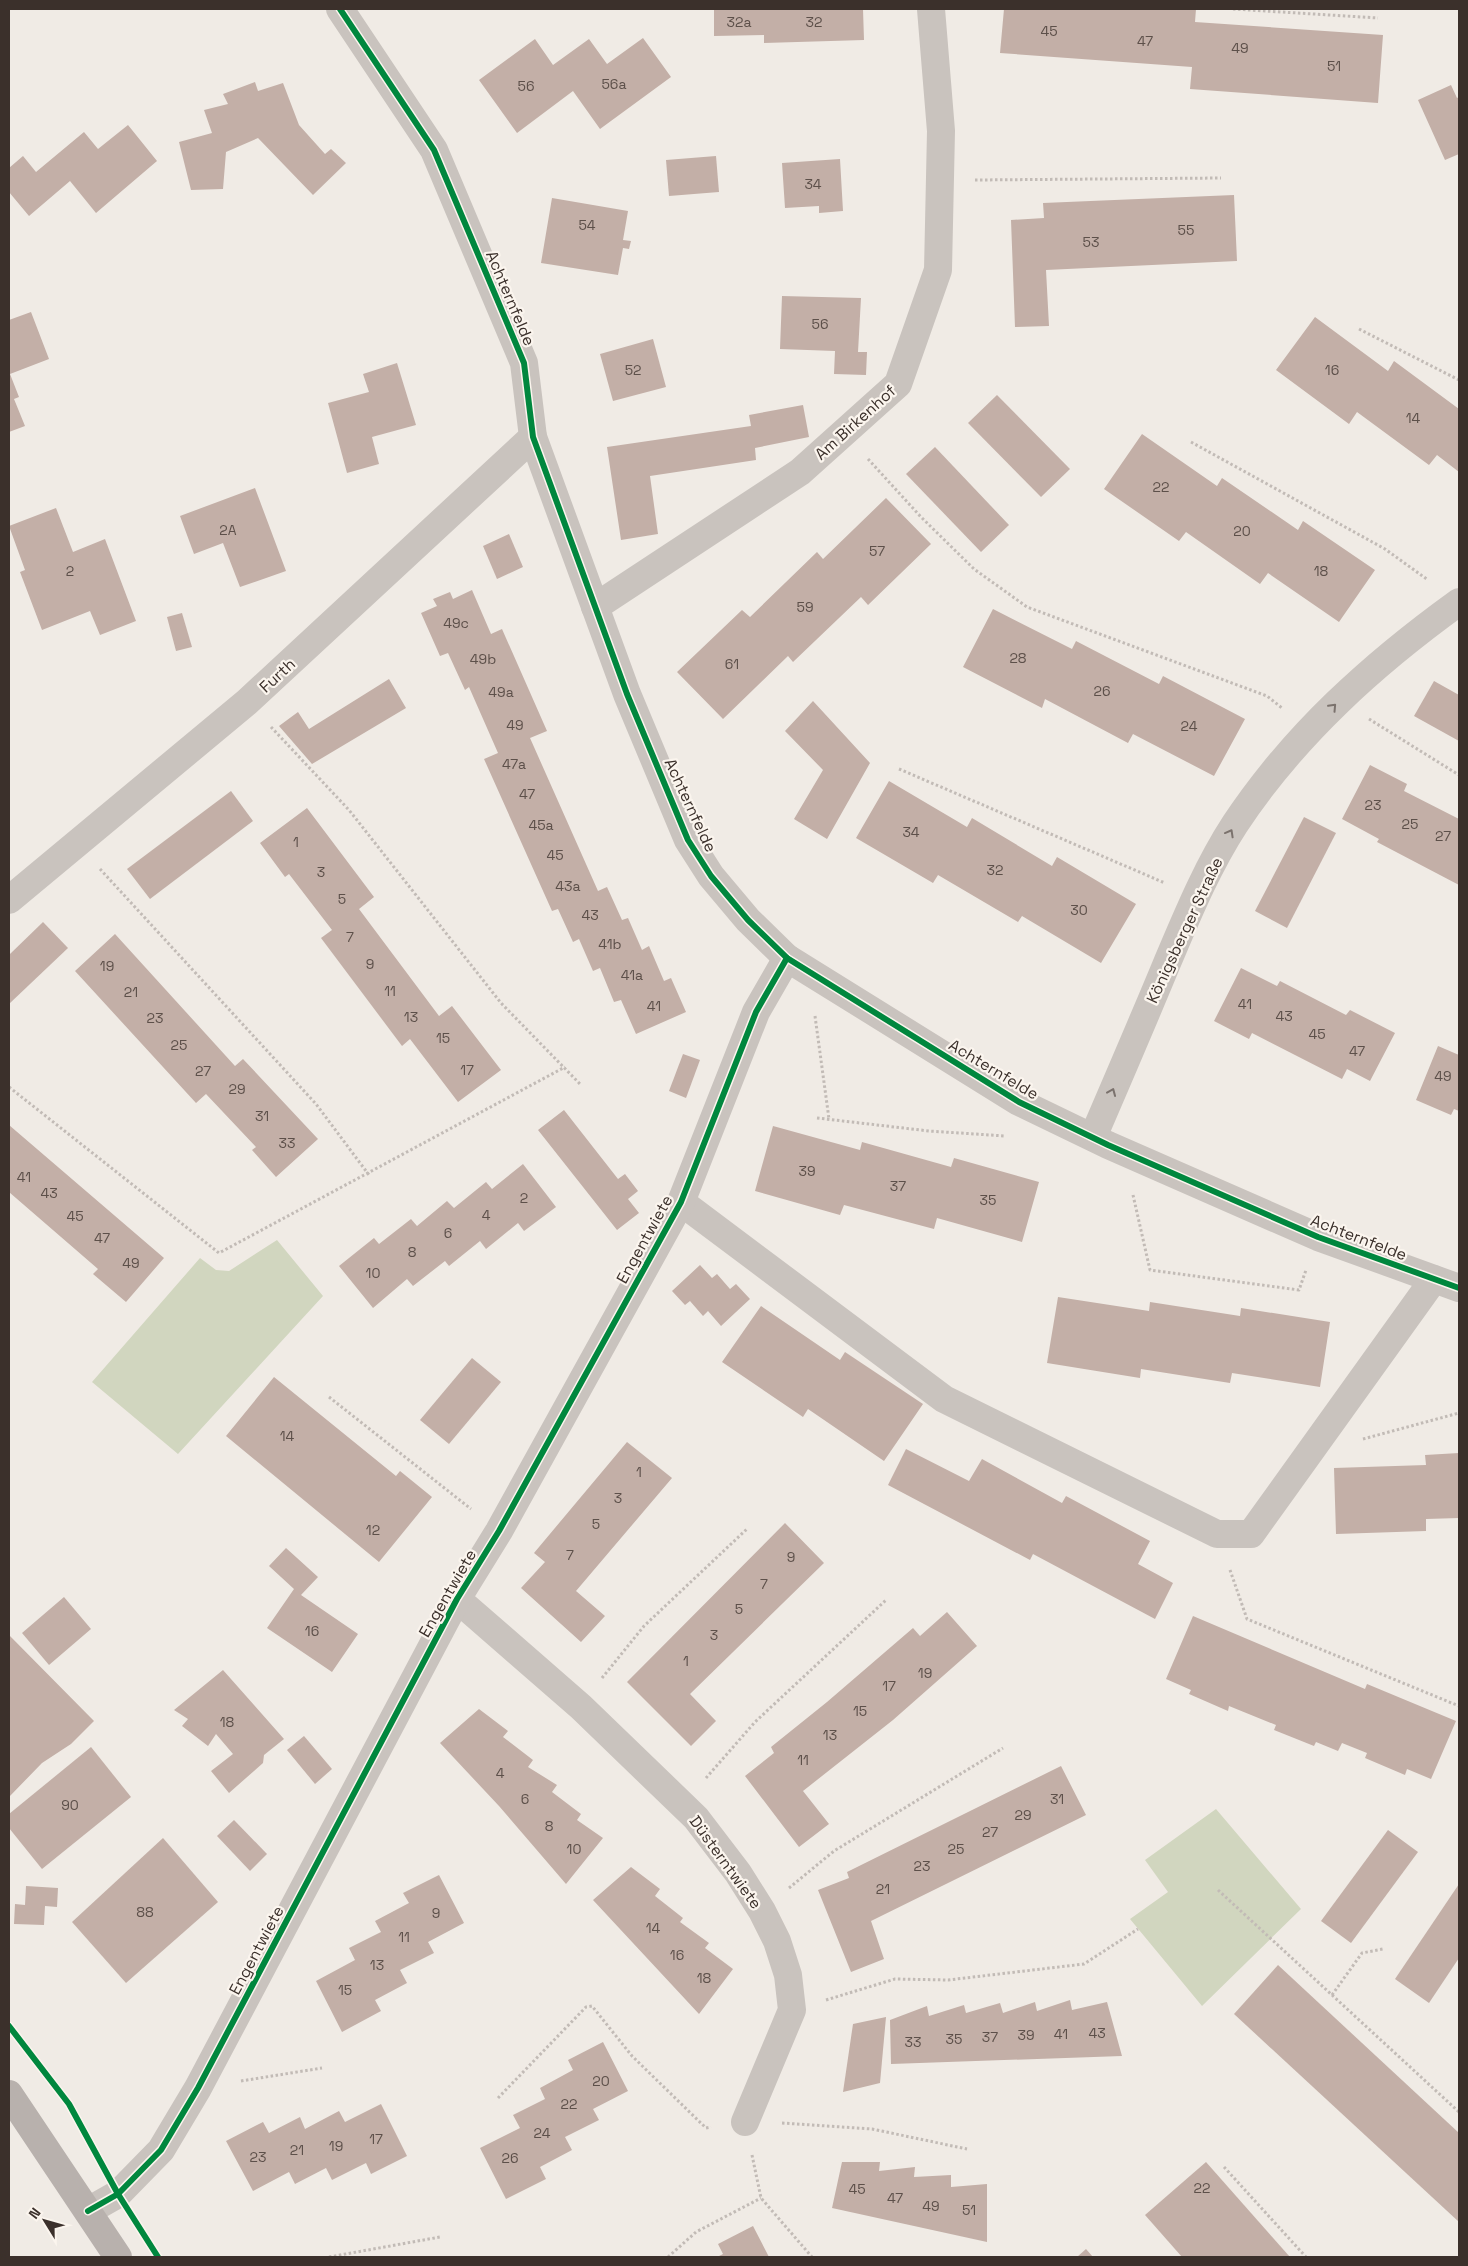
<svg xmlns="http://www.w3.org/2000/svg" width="1468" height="2266" viewBox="0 0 1468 2266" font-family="'Space Grotesk',sans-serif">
<rect width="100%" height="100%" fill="#f0ebe5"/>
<g fill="#d1d6bf">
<path d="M277,1240L323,1296L178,1454L92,1382L200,1258L216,1270L229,1271Z"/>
<path d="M1216,1809L1301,1909L1202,2006L1130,1919L1168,1892L1145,1860Z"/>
</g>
<g fill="#c3afa7">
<path d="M714,9H863L864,40L764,43V35L714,36Z"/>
<path d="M1004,9H1196L1195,22L1383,35L1378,103L1190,89L1192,67L1000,53Z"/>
<path d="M643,38L671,77L600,129L573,91L517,133L479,80L535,39L553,65L589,39L607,64Z"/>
<path d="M255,82L258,91L283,83L299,125L325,154L331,149L346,163L313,195L258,138L226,152L223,189L191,190L179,142L212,133L204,110L228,104L223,94Z"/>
<path d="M1451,85L1457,98L1459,97V154L1445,160L1418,100Z"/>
<path d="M128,125L157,161L96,213L70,181L29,216L9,192V168L23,156L36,172L84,132L98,149Z"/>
<path d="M716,156L719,192L669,196L666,160Z"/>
<path d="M840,159L843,211L819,213V206L785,208L782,163Z"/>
<path d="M1234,195L1237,261L1046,270L1049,326L1015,327L1011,220L1044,218L1043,203Z"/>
<path d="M552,198L628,211L623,240L631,241L629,249L623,248L618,275L541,263Z"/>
<path d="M782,296L861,298L858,352H867L866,375L834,374L835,351L780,349Z"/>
<path d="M31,312L49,359L10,374L19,397L14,399L25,426L9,432V320Z"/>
<path d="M1315,317L1388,371L1394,361L1459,409V472L1437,455L1429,465L1357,412L1349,424L1276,370Z"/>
<path d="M653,339L666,387L613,401L600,354Z"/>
<path d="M397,363L416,425L372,437L379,464L347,473L328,403L369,392L363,374Z"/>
<path d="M997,395L1070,469L1041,497L968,423Z"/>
<path d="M803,405L809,437L755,448L756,460L650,476L658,534L621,540L607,447L751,426L749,415Z"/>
<path d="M1142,434L1217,486L1222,478L1298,530L1303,521L1375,570L1339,622L1268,573L1260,584L1186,532L1179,541L1104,489Z"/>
<path d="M935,447L1009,525L981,552L906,474Z"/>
<path d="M255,488L286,571L240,587L223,543L194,554L180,516Z"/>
<path d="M886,498L931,544L868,605L861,597L793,662L788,656L723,719L677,672L742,610L750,617L817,552L823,559Z"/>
<path d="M56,508L73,552L105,539L136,621L100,635L90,611L42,630L20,572L25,570L9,526Z"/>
<path d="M509,534L523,567L497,579L483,546Z"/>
<path d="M472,590L491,634L502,629L547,731L530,738L598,891L607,887L622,920L628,918L642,950L649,946L664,981L671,978L686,1012L636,1034L621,1000L614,1002L600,968L593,971L579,939L573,942L558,909L552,911L484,759L498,753L469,687L465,690L448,653L440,656L421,613L437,606L433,599L450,592L453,599Z"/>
<path d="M993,609L1072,649L1076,641L1159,684L1163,676L1245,719L1214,776L1133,734L1128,743L1045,699L1042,708L963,667Z"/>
<path d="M182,613L192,647L176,651L167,617Z"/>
<path d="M389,679L406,708L312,764L279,726L298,712L309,729Z"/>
<path d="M1434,681L1459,695V741L1414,716Z"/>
<path d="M813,701L870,763L827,839L794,819L823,770L785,731Z"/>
<path d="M1370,765L1407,784L1404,791L1459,819V885L1377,842L1379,839L1342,819Z"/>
<path d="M889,781L967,827L972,818L1052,866L1057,857L1136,904L1101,963L1022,916L1018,922L938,875L933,883L856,838Z"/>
<path d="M231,791L253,821L150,899L127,869Z"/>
<path d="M307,808L374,897L359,909L439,1016L452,1006L501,1070L458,1102L410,1039L402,1046L321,938L332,930L289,874L285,877L260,843Z"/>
<path d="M1304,817L1336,833L1287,928L1255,911Z"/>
<path d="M43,922L68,948L9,1004V955Z"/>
<path d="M115,934L235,1066L243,1059L318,1139L276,1177L252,1150L256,1147L206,1094L196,1103L75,971Z"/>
<path d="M1241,968L1277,986L1280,981L1346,1015L1350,1010L1395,1033L1370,1081L1347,1069L1342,1079L1252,1033L1249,1039L1214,1021Z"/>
<path d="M1438,1046L1459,1055V1111L1454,1109L1451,1115L1416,1100Z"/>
<path d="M683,1054L700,1060L686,1098L669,1091Z"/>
<path d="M564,1110L618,1179L625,1174L638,1191L628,1199L639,1213L617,1230L538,1130Z"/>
<path d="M9,1125L164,1258L126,1302L93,1274L98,1269L9,1192Z"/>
<path d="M773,1126L860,1150L862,1142L951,1167L954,1158L1039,1182L1022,1242L937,1218L934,1229L844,1205L840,1215L755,1191Z"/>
<path d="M523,1164L556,1207L524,1231L518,1223L486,1249L480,1241L449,1266L445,1261L413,1286L407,1279L373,1308L339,1266L374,1238L379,1244L411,1219L417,1226L447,1201L454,1208L486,1182L492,1189Z"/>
<path d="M700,1265L712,1278L717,1274L730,1289L736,1284L750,1299L721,1326L708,1311L703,1316L690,1301L685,1305L672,1291Z"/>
<path d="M1058,1297L1149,1311L1150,1302L1240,1316L1241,1308L1330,1322L1320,1387L1232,1373L1230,1383L1141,1369L1140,1378L1047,1363Z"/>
<path d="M761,1306L840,1360L845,1352L923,1404L884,1461L808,1409L803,1417L722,1362Z"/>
<path d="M472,1358L501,1382L449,1444L420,1420Z"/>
<path d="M274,1377L396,1476L400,1471L432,1497L379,1562L226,1436Z"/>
<path d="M627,1442L672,1478L576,1591L605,1616L581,1642L521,1588L545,1562L534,1553Z"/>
<path d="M906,1449L969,1481L982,1459L1062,1503L1066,1496L1150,1541L1138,1564L1173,1583L1155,1619L1033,1554L1030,1560L888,1485Z"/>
<path d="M1459,1453V1518L1426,1519V1531L1336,1534L1334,1468L1426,1465L1425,1455Z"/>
<path d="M785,1523L824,1563L690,1694L716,1721L691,1746L627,1682Z"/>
<path d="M286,1548L318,1577L301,1595L358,1634L332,1672L267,1628L294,1589L269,1566Z"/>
<path d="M64,1597L91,1629L49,1665L22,1633Z"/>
<path d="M947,1612L977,1646L893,1720L803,1791L829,1824L799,1847L745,1776L774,1753L771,1747L827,1702L913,1628L920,1636Z"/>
<path d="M1193,1616L1365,1689L1367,1684L1456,1721L1431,1779L1407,1769L1405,1775L1365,1758L1367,1753L1342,1743L1338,1751L1316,1742L1314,1746L1274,1730L1276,1725L1229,1706L1228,1711L1189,1694L1191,1690L1166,1679Z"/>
<path d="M9,1635L94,1721L71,1744L42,1763L9,1797Z"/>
<path d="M223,1670L284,1739L264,1755L263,1763L229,1793L211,1771L233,1754L216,1734L208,1746L182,1726L188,1719L174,1710Z"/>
<path d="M479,1709L508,1731L503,1737L533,1760L528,1767L557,1785L552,1792L581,1814L577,1820L603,1838L566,1884L499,1806L440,1743Z"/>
<path d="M304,1736L332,1769L315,1784L287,1750Z"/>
<path d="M91,1747L131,1797L42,1869L9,1828V1814Z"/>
<path d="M1061,1766L1086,1815L871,1921L884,1959L851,1972L818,1890L849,1878L847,1872Z"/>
<path d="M234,1820L267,1854L250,1871L217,1836Z"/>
<path d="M1388,1830L1418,1852L1351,1943L1321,1921Z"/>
<path d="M163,1838L218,1902L126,1983L72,1922Z"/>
<path d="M631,1867L660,1889L655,1896L683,1918L680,1922L709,1943L705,1948L733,1969L699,2014L593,1900Z"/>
<path d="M439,1875L464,1923L428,1942L434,1953L400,1970L407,1983L375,2000L381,2011L342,2032L316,1981L355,1960L349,1948L381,1932L375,1921L409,1903L403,1893Z"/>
<path d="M1459,1884V1958L1429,2003L1395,1979Z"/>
<path d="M26,1886L58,1888L57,1907L45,1906L44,1925L14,1924L15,1904L25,1905Z"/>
<path d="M1278,1965L1459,2133V2222L1234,2014Z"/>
<path d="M1070,2000L1072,2010L1107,2002L1122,2056L891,2064L890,2020L927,2006L929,2016L964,2005L966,2013L1000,2003L1003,2013L1035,2002L1037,2011Z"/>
<path d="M886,2017L880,2083L843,2092L853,2024Z"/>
<path d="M603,2042L628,2091L593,2109L599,2120L565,2137L572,2150L540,2167L546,2179L506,2199L480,2148L520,2128L513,2115L545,2099L540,2088L573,2070L568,2060Z"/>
<path d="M381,2104L407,2156L371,2174L366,2163L332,2180L326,2168L295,2184L289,2172L253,2191L226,2141L263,2122L269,2133L300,2117L305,2129L339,2111L345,2122Z"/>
<path d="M842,2162H880L879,2171L915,2167L914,2177L951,2175V2187L987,2184V2242L832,2208Z"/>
<path d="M1206,2162L1290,2257H1182L1145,2215Z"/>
<path d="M753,2226L769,2257H717L723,2254L718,2244Z"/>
<path d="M1086,2249L1093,2257H1077Z"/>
</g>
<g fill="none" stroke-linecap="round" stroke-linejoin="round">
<g stroke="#c2bbb6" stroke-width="3" stroke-dasharray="2.5 2.5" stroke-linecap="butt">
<path d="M1233,9L1378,18"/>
<path d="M975,180L1221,178"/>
<path d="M1359,329L1459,380"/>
<path d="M1191,442L1385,549L1428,580"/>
<path d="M868,459L921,517L974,569L1027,607L1267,696L1282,708"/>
<path d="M1369,719L1459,775"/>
<path d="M271,727L349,810L501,1003L581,1085"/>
<path d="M899,769L1165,883"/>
<path d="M100,869L316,1104L369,1175"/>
<path d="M815,1016L829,1119"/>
<path d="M9,1087L219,1253L565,1067"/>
<path d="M817,1118L929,1131L1005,1136"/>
<path d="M1133,1195L1150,1270L1299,1290L1306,1270"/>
<path d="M329,1397L471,1509"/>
<path d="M1363,1439L1459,1413"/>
<path d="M1230,1570L1247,1619L1459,1706"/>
<path d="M602,1678L644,1626L748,1528"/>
<path d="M706,1778L755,1722L886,1600"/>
<path d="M789,1888L834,1851L1003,1748"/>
<path d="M1218,1890L1459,2112"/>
<path d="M1332,1995L1362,1953L1383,1949"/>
<path d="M826,2000L895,1979L948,1980L1084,1964L1138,1929"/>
<path d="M241,2081L322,2068"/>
<path d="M498,2098L586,2007L592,2006L632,2056L706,2128L711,2127"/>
<path d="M782,2123L872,2129L967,2149"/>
<path d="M752,2155L761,2198L812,2257"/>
<path d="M1224,2167L1306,2257"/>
<path d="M329,2257L440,2237"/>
<path d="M668,2257L696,2232L761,2198"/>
</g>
<g stroke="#c9c3be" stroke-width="28">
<path d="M340,9L434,150L524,363L533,437L627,694L688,840L711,876L748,920L787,958L1019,1102L1108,1145L1318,1237L1459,1288"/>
<path d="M595,607L800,472L898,384L938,270L941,131L931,9"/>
<path d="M9,900L247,702L533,437"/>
<path d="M1093,1137C1118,1079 1143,1021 1167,963C1187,916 1207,867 1235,824C1294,735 1373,664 1459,602"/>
<path d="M681,1202L944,1399L1217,1534H1251L1434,1279"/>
<path d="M457,1599L581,1707L696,1818L738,1873L762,1911L777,1941L788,1975L792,2010L745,2122"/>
<path d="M88,2211L118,2194L161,2150L198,2088L457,1599L499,1531L681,1202L756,1012L787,958"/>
</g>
<path stroke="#b8b1ad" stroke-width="28" d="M9,2094L118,2257"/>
<g stroke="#fbf5ee" stroke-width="9">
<g id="cycleway">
<path d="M340,9L434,150L524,363L533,437L627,694L688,840L711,876L748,920L787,958L1019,1102L1108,1145L1318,1237L1459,1288"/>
<path d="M9,2026L69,2104L118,2194L158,2257"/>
<path d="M88,2211L118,2194L161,2150L198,2088L457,1599L499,1531L681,1202L756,1012L787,958"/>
</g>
</g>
<use href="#cycleway" stroke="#00873e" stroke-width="6"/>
</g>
<defs><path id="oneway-chevron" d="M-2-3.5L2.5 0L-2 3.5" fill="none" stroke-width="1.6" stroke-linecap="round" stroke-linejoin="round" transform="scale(1.25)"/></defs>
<g stroke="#7b726d">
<use href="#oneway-chevron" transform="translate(1333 707) rotate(-47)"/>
<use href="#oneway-chevron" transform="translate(1230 833) rotate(-61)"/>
<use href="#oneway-chevron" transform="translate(1112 1092) rotate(-67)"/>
</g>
<g text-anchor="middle" stroke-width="4.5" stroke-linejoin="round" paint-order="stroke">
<g font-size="14" fill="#5d504a">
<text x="739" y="27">32a</text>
<text x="814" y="27">32</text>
<text x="1049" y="36">45</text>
<text x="1145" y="46">47</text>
<text x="1240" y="53">49</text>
<text x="1334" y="71">51</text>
<text x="614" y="89">56a</text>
<text x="526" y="91">56</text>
<text x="813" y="189">34</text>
<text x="587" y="230">54</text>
<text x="1186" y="235">55</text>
<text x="1091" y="247">53</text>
<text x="820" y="329">56</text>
<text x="633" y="375">52</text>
<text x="1332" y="375">16</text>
<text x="1413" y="423">14</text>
<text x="1161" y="492">22</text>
<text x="228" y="535">2A</text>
<text x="1242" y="536">20</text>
<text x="877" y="556">57</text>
<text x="70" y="576">2</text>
<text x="1321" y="576">18</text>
<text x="805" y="612">59</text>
<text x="456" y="628">49c</text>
<text x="1018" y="663">28</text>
<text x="483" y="664">49b</text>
<text x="732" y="669">61</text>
<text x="1102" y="696">26</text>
<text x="501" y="697">49a</text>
<text x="515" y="730">49</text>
<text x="1189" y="731">24</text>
<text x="514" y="769">47a</text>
<text x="527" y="799">47</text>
<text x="1373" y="810">23</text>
<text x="1410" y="829">25</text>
<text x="541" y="830">45a</text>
<text x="911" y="837">34</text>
<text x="1443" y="841">27</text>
<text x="296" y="847">1</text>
<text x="555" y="860">45</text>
<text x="995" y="875">32</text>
<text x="321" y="877">3</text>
<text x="568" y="891">43a</text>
<text x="342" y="904">5</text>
<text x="1079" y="915">30</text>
<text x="590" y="920">43</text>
<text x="350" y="942">7</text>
<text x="610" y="949">41b</text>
<text x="370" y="969">9</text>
<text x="107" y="971">19</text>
<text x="632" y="980">41a</text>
<text x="390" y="996">11</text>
<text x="131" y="997">21</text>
<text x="1245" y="1009">41</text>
<text x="654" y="1011">41</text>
<text x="1284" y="1021">43</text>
<text x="411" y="1022">13</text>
<text x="155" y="1023">23</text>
<text x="1317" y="1039">45</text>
<text x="443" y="1043">15</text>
<text x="179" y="1050">25</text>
<text x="1357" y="1056">47</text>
<text x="467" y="1075">17</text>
<text x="203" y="1076">27</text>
<text x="1443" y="1081">49</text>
<text x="237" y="1094">29</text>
<text x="262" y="1121">31</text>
<text x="287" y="1148">33</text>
<text x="807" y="1176">39</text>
<text x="24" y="1182">41</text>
<text x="898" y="1191">37</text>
<text x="49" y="1198">43</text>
<text x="524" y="1203">2</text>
<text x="988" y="1205">35</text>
<text x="486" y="1220">4</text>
<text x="75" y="1221">45</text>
<text x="448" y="1238">6</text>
<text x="102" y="1243">47</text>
<text x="412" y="1257">8</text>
<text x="131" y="1268">49</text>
<text x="373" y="1278">10</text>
<text x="287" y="1441">14</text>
<text x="639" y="1477">1</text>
<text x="618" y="1503">3</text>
<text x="596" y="1529">5</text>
<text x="373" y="1535">12</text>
<text x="570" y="1560">7</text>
<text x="791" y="1562">9</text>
<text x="764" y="1589">7</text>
<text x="739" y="1614">5</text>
<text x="312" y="1636">16</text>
<text x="714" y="1640">3</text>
<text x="686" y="1666">1</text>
<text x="925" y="1678">19</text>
<text x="889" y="1691">17</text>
<text x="860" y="1716">15</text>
<text x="227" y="1727">18</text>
<text x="830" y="1740">13</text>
<text x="803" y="1765">11</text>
<text x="500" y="1778">4</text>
<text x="525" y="1804">6</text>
<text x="1057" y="1804">31</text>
<text x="70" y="1810">90</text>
<text x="1023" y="1820">29</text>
<text x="549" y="1831">8</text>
<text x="990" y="1837">27</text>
<text x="574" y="1854">10</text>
<text x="956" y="1854">25</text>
<text x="922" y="1871">23</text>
<text x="883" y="1894">21</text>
<text x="145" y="1917">88</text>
<text x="436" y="1918">9</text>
<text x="653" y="1933">14</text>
<text x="404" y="1942">11</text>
<text x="677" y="1960">16</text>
<text x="377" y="1970">13</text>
<text x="704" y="1983">18</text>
<text x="345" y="1995">15</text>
<text x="1097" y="2038">43</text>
<text x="1061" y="2039">41</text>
<text x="1026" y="2040">39</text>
<text x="990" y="2042">37</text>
<text x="954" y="2044">35</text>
<text x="913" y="2047">33</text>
<text x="601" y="2086">20</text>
<text x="569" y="2109">22</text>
<text x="542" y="2138">24</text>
<text x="376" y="2144">17</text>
<text x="336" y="2151">19</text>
<text x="297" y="2155">21</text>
<text x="258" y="2162">23</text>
<text x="510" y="2163">26</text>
<text x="1202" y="2193">22</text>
<text x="857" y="2194">45</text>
<text x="895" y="2203">47</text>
<text x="931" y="2211">49</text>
<text x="969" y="2215">51</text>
</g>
<g font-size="16" fill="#3b302b" stroke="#fbf5ee">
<text transform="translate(511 298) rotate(67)" y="6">Achternfelde</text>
<text transform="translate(855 422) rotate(-42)" y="6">Am Birkenhof</text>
<text transform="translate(277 675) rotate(-43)" y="6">Furth</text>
<text transform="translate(691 805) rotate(65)" y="6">Achternfelde</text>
<text transform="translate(1184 930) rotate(-65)" y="6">Königsberger Straße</text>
<text transform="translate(994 1069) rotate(31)" y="6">Achternfelde</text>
<text transform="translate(1359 1237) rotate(21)" y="6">Achternfelde</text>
<text transform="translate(644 1239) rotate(-61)" y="6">Engentwiete</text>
<text transform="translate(447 1593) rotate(-60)" y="6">Engentwiete</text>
<text transform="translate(726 1862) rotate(54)" y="6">Düsterntwiete</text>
<text transform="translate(256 1950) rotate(-62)" y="6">Engentwiete</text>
</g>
</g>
<rect width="1468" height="2266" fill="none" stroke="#3b302b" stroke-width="20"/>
<g transform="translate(45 2221) rotate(307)" stroke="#fbf5ee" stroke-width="4" paint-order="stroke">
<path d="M0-4L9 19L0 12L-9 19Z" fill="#3b302b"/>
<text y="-8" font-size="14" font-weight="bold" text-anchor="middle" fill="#3b302b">N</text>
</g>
</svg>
